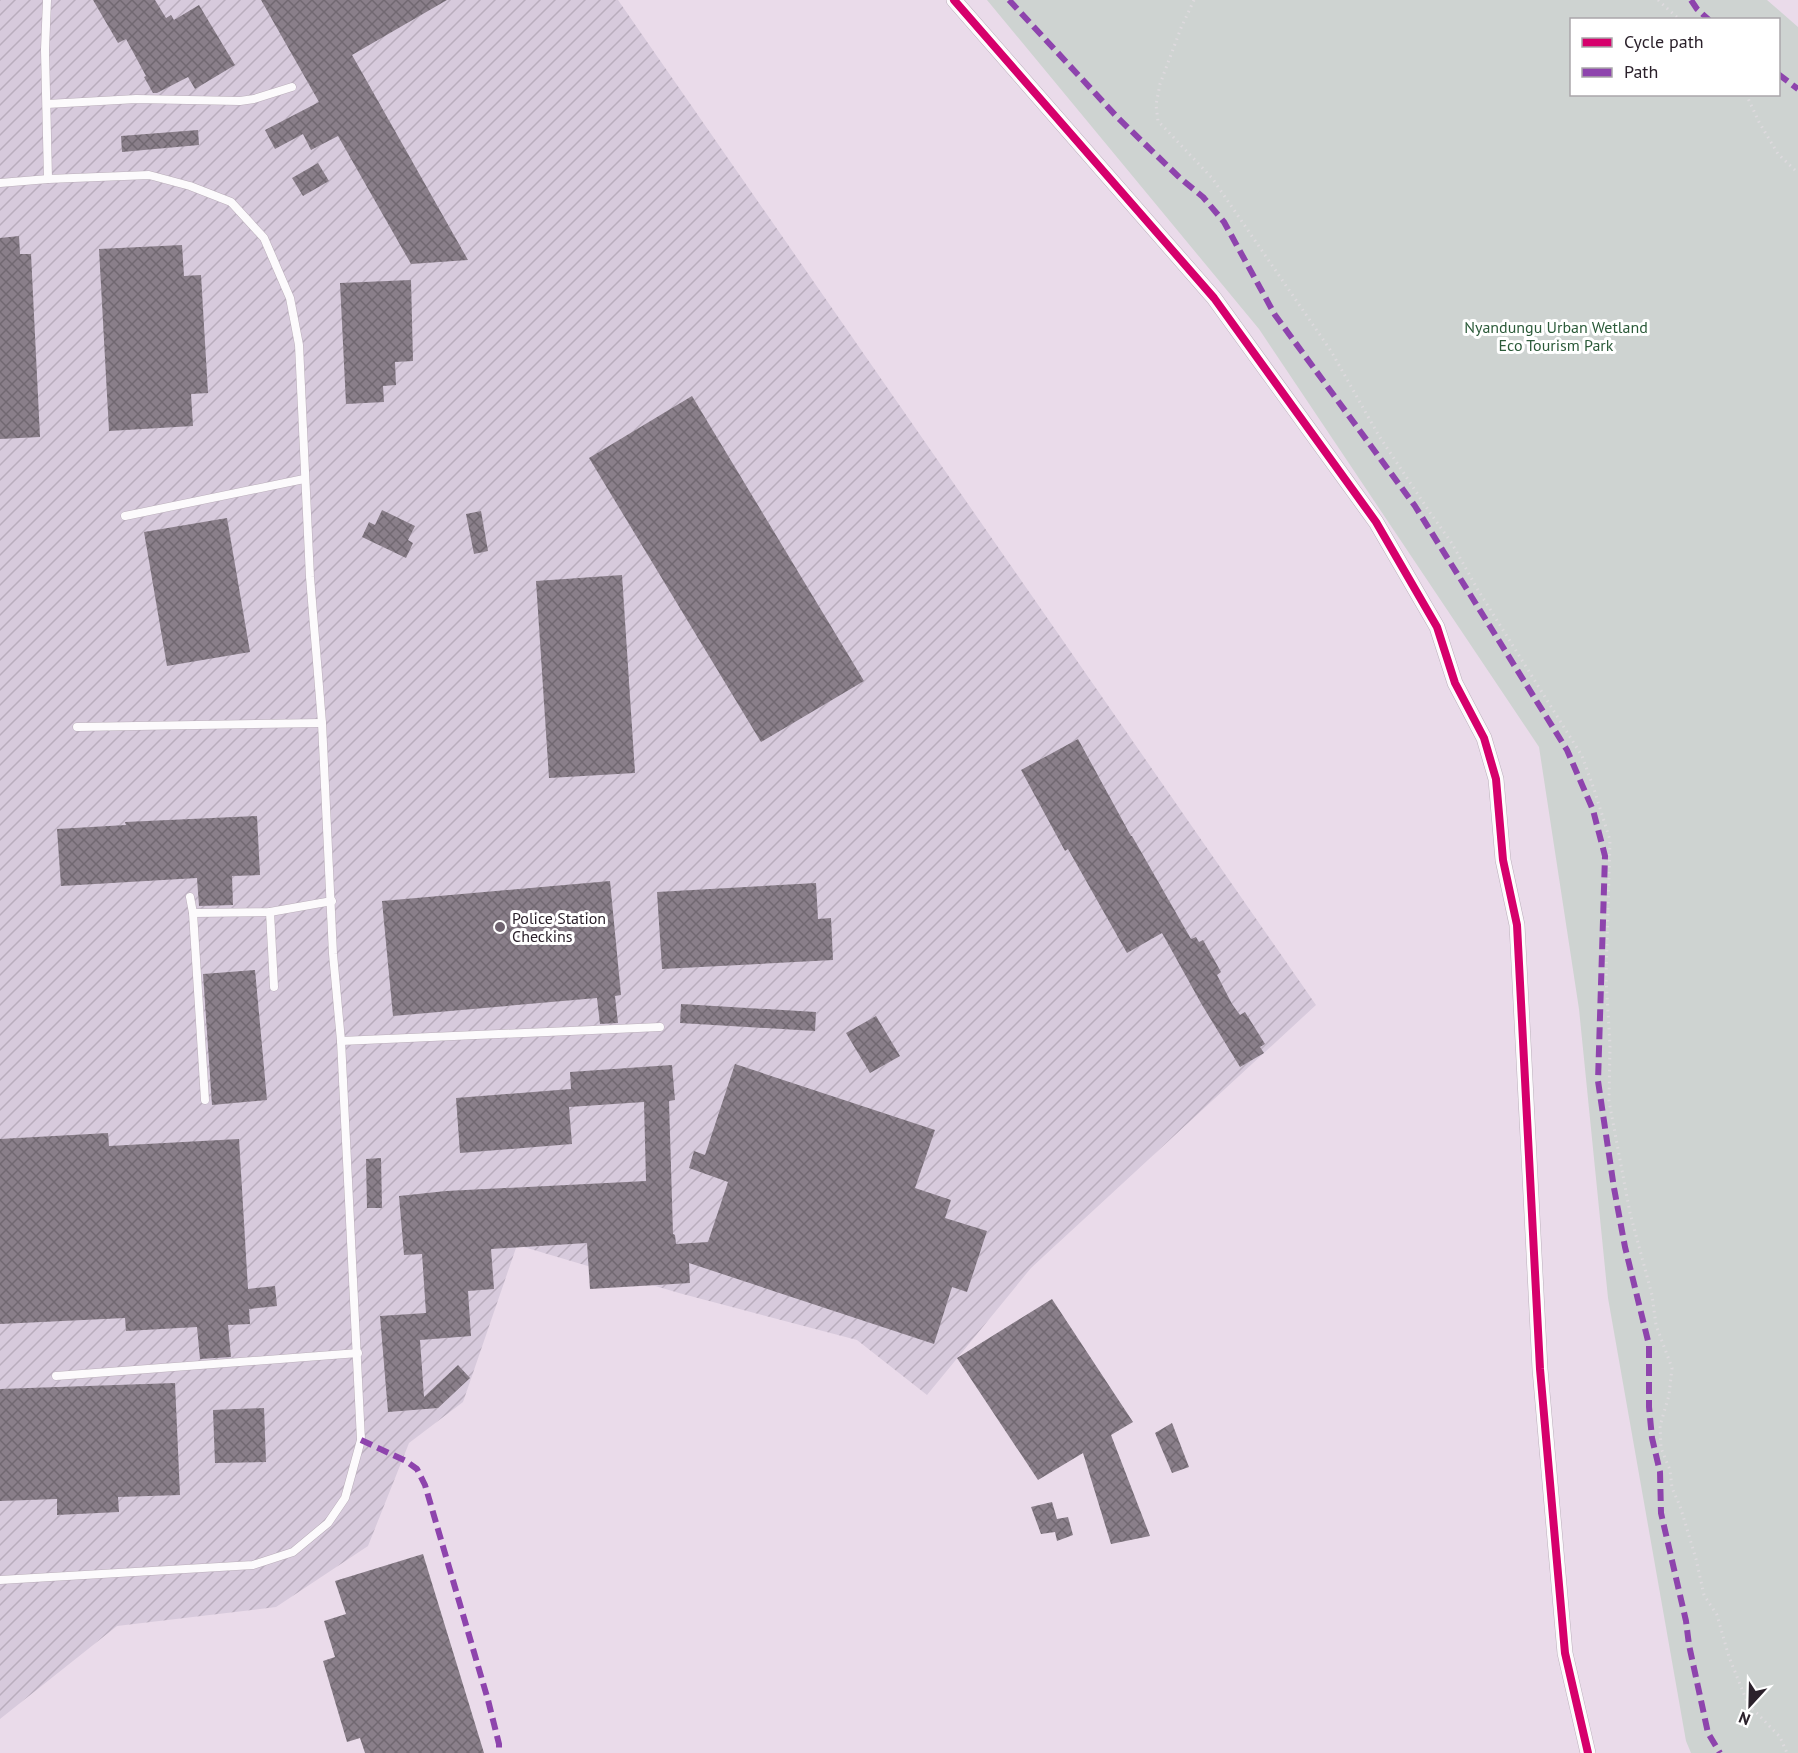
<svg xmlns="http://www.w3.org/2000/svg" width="1798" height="1753" viewBox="0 0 1798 1753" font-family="'PT Sans',sans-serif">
<defs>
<pattern id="industrial-furrows" width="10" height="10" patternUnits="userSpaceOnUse" patternTransform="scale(1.5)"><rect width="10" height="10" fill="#d7cadc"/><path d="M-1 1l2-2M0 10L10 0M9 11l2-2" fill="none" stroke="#b9adbd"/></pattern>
<pattern id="building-cross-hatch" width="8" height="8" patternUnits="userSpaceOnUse" patternTransform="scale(1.5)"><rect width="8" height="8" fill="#8a7f8a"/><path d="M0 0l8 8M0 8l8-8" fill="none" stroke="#716871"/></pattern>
</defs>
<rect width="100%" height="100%" fill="#eadbea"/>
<path fill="url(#industrial-furrows)" d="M0,0H618L1316,1005L1031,1268L927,1395L857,1340L679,1293L517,1245L463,1402L409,1443L368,1546L276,1607L117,1626L0,1719Z"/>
<path fill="#ced3d1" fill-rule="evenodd" d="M987,0H1767L1798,27V1753H1691L1686,1741L1608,1298L1579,1009L1539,747L1259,329ZM1572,20H1778V94H1572Z"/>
<g fill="url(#building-cross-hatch)">
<path d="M93,0H155L166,18L171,15L174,20L199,5L235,65L195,89L188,77L157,93H153L144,77L146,76L126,39L118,43Z"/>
<path d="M261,0H447L352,55L468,260L411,264L338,136L311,150L303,134L275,149L265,130L319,102Z"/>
<path d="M198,130L199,145L122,152L121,136Z"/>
<path d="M318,163L329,181L303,196L292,178Z"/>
<path d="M19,236L20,254H31L40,437L0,439V238Z"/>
<path d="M182,245L184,276L201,275L208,393L191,394L193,426L109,431L99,249Z"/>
<path d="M411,280L413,361L395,362L396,385L383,386L384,402L346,404L340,283Z"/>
<path d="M692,396L864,681L761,742L589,458Z"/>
<path d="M382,510L415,526L408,540L413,543L406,558L362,537L369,522L375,525Z"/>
<path d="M481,511L488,551L474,554L466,514Z"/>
<path d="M227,518L250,652L167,666L144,532Z"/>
<path d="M622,575L635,773L549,778L536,581Z"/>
<path d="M1078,739L1131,836H1132L1191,939L1196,937L1199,942L1203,940L1221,972L1217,975L1232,1004L1240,1015L1245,1012L1265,1044L1260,1047L1264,1053L1240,1067L1202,1005L1162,933L1127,953L1068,849L1065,851L1021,770Z"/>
<path d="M257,816L260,875L232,876L233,905L199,906L197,878L61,886L57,829L126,825L125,822Z"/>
<path d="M610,881L621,995L615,996L618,1023L600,1024L597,998L393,1016L382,901Z"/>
<path d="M816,883L818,919L831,918L833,960L662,969L657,892Z"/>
<path d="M255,970L267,1100L212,1105L203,974Z"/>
<path d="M681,1004L816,1012L815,1031L680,1023Z"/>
<path d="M876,1016L900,1056L870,1073L846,1033Z"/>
<path d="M735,1064L935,1130L915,1188L951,1200L945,1218L987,1231L967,1292L952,1287L934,1344L689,1263L690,1283L590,1289L587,1243L491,1249L494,1289L468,1291L471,1336L420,1340L424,1397L458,1365L470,1378L438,1408L388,1412L380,1316L426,1313L422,1254L404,1255L399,1196L446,1191L646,1181L644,1102L569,1107L572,1144L460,1153L456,1098L571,1089L570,1072L672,1065L675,1100L669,1101L673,1234L675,1235L676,1244L708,1242L728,1182L689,1168L694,1151L705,1155Z"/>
<path d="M108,1133L109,1146L239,1139L248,1289L275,1286L277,1306L249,1309L250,1324L228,1325L231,1357L200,1359L197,1327L126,1331L125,1318L0,1324V1139Z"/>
<path d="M381,1158L382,1208H367L366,1159Z"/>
<path d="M1052,1299L1133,1422L1111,1435L1150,1536L1111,1544L1083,1453L1038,1480L957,1358Z"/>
<path d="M175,1383L180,1495L118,1497L119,1512L57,1515V1499L0,1501V1389Z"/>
<path d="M264,1408L266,1462L215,1463L213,1410Z"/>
<path d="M1172,1423L1189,1467L1172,1473L1155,1433Z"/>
<path d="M1052,1502L1057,1519L1068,1517L1073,1535L1057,1541L1055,1532L1041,1534L1031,1507Z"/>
<path d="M423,1554L484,1753H365L360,1738L347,1742L323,1661L335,1657L324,1621L346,1614L335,1581Z"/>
</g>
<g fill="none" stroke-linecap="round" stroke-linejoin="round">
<g stroke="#bbafbb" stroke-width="9">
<g id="service">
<path d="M47,0L45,50L48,179"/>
<path d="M47,104L136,99L240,101L254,99L292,87"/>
<path d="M0,183L48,179L149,175L190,186L231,202L264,238L290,298L299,345L310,577L322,723L333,954L341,1041L361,1440L345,1498L328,1523L293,1552L253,1565L0,1580"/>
<path d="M125,516L304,479"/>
<path d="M77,727L322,723"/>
<path d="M190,897L193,913L205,1100"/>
<path d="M270,912L274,987"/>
<path d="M193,913L270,912L332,901"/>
<path d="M341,1041L660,1027"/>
<path d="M56,1376L358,1353"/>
</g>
</g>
<g stroke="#bbafbb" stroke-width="16">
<path id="minor" d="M954,0L1214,298L1376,522L1437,627L1455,683L1484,738L1496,779L1503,860L1517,925L1540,1369L1565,1653L1588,1753"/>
</g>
<g stroke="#dedade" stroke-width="3" stroke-dasharray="1.5 4.5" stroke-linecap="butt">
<path d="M1194,0L1181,28L1160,84L1156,105L1158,121L1212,178L1331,351L1379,436L1431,514L1451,542L1478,590L1582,756L1594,789L1610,840L1606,978L1610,1045L1609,1101L1630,1213L1652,1295L1656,1325L1672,1368L1669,1395L1660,1426L1661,1448L1670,1470L1672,1488L1680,1506L1696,1559L1704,1595L1717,1615L1729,1657L1748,1704L1780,1737L1787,1753"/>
<path d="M1658,0L1680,20"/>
<path d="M1746,94L1759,122L1778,154L1798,173"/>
</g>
<use href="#service" stroke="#fcfafc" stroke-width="8"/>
<use href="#minor" stroke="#fcfafc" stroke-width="15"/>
<g stroke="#8e44ad" stroke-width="6" stroke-dasharray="12 6" stroke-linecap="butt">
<path d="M1009,0L1118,118L1180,178L1203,197L1224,222L1275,315L1415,506L1567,750L1593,810L1605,856L1598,1081L1614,1188L1625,1247L1649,1345V1407L1652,1438L1660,1472L1661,1513L1686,1621L1689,1645L1708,1733L1720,1753"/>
<path d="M1691,0L1697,9L1709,20"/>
<path d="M1778,74L1798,89"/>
<path d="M361,1440L406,1461L417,1469L425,1485L488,1700L499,1744V1753"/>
</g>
<g stroke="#fff" stroke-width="11">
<path id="cycleway" d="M954,0L1214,298L1376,522L1437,627L1455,683L1484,738L1496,779L1503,860L1517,925L1540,1369L1565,1653L1588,1753"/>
</g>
<use href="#cycleway" stroke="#d6006c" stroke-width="8"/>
</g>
<circle fill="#6e626e" stroke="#fff" stroke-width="2" cx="500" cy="927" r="6"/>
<g text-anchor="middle" stroke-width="6" stroke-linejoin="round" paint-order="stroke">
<g font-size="16" fill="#2b5a39" stroke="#fff">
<text x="1556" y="333">Nyandungu Urban Wetland<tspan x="1556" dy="18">Eco Tourism Park</tspan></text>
</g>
<g font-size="16" fill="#2b212b" stroke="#fff" text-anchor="start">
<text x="512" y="924">Police Station<tspan x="512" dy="18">Checkins</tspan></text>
</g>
</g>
<rect x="1570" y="18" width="210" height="78" fill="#ffffff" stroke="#aaa6aa" stroke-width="1.5"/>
<rect x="1582" y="38" width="30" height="9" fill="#d6006c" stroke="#aaa6aa" stroke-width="1.5"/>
<text x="1624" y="48" font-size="18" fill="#2b212b">Cycle path</text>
<rect x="1582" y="68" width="30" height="9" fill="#8e44ad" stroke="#aaa6aa" stroke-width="1.5"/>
<text x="1624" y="78" font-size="18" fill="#2b212b">Path</text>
<g transform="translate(1750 1705) rotate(202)" stroke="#ffffff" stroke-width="4.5" paint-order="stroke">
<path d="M0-4.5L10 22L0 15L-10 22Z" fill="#2b212b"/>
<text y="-9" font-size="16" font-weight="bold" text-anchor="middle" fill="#2b212b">N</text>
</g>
</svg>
